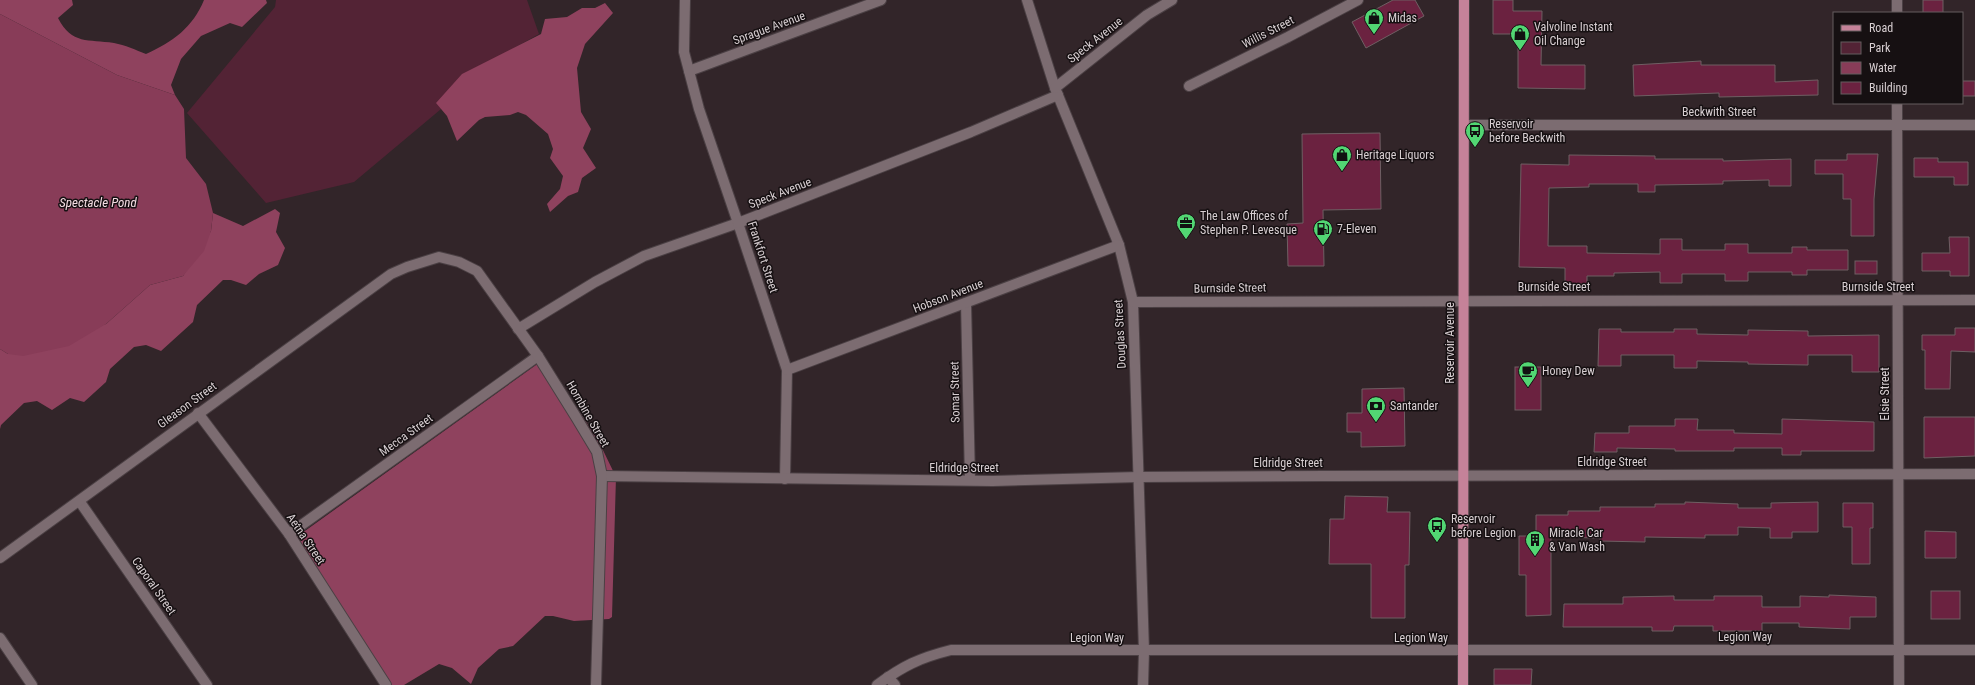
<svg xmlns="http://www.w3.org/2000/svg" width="1975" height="685" viewBox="0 0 1975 685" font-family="'Roboto Condensed',sans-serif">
<rect width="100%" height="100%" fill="#322529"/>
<path fill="#532335" d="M276,0H527L539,34L514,48L354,182L266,203L187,113L275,7Z"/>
<g fill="#8f425e">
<path d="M0,0H72L73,5L58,18C72,45 88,39 114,43C125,45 136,50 146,54C173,42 193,27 204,0H266L267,3L242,27L230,23L201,36L181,59L171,85L175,95L117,75L0,14Z"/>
<path d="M605,3L613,13L585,44L577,68L581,112L591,129L583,148L596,168L582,178L578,192L568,196L550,212L547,204L560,189L563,176L550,158L553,149L548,134L526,115L518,112L510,115L485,117L479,120L457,141L447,116L436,103L462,74L541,34L545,19L567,17L582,8H595Z"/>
<path d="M275,209L280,213L276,232L285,248L278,265L259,274L246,285L231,280H223L197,305L193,322L161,351L146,345L134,347L110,369L106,382L84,402L70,398L52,410L37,401L24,403L1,425L0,429V349L8,354L106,324L150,285L183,276L211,231L213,213L243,226Z"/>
<path d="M542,362L581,414L600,444L616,477L612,617L609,619L574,621L553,616H545L513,646L499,649L478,668L471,684L452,668L439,664L404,685H387L291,541L536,365Z"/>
</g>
<path fill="#883c58" d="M0,14L117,75L175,95L184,109L186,158L206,184L213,213L211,231L204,251L183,276L150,285L106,324L69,346L23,356L8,354L0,349Z"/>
<g fill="#6b2240" stroke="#6f5f63">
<path d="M1393,0H1415L1424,16L1366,48L1352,22Z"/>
<path d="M1493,0H1513V11H1542L1541,65H1585V89L1518,88V34H1493Z"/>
<rect x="1923" y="0" width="20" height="13"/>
<path d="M1701,61V65H1775V82L1818,80V95L1719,97V93L1634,96L1633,65Z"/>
<rect x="1962" y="81" width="13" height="15"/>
<path d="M1380,133L1381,209L1323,210L1324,266H1288L1287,224L1303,223L1302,134Z"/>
<path d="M1847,154H1878L1874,199V236H1851V199H1843V174H1815V160H1847Z"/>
<path d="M1569,155L1655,156V159H1723V161L1791,159V186H1769V180L1723,181V184L1655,185V192H1638V184H1589V187L1549,188L1548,246H1587V253L1660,254V239H1682V250H1725V244H1748V253H1792V247H1807V250H1848V270H1807V275H1792V272H1748V281H1725V274H1682V283H1660V272L1614,273V276H1587V284H1565V268L1519,267L1521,164L1569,165Z"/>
<path d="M1914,158H1938V162H1968V185H1954V177H1914Z"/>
<path d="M1949,237H1969V276H1950V271H1922V253H1950Z"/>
<rect x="1855" y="261" width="22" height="13"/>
<path d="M1955,328H1975V352L1951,351L1950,389H1925V350H1922V335H1955Z"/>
<path d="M1599,329H1621V332H1674V329H1697V334L1748,335V330L1808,331V336L1879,335V372H1852V355H1808V365L1748,364V362L1697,361V368H1674V355H1621V366H1598Z"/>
<rect x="1515" y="367" width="26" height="43"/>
<path d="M1404,388L1405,446L1361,447V432H1347V413H1362V389Z"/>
<path d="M1924,417H1975V456L1924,458Z"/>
<path d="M1675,419H1698L1697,430H1734V433L1782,434V419L1874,422V451H1801V455H1782V448H1734V451H1675V449L1617,448V452H1594L1595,433H1629V426H1675Z"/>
<path d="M1345,496L1388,497L1387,512H1410L1409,565H1405V618H1371V564H1329L1330,519H1344Z"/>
<path d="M1685,502L1738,504V508H1771V503L1818,502V532H1792V538H1770V528L1738,527V535H1705V538L1645,537V542L1600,541V538L1551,537V615L1526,616V575H1519V536H1536V515H1568V511H1600V507H1655V504H1685Z"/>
<path d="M1843,503H1873V528H1870V564H1852V527H1843Z"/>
<path d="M1925,531L1956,532V558H1925Z"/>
<rect x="1931" y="591" width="29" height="28"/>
<path d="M1829,595L1876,597V617H1850V629L1799,627V623H1762V631H1713V626H1674L1673,631H1652V627H1563L1564,604H1623V597L1674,596V600H1714V596H1762V607H1800V596L1829,597Z"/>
<path d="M1494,669H1532L1531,685H1494Z"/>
</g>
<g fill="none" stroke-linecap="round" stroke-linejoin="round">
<g stroke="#4b4044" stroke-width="12">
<g id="minor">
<path d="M1027,0L1055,88L1119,245L1133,302L1144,651L1143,685"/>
<path d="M1897,0V13"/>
<path d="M689,71L881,0"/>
<path d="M1189,86L1288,37L1358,0"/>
<path d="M1897,103L1899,685"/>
<path d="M1464,125H1975"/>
<path d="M1133,302L1975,300"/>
<path d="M966,303L970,480"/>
<path d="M518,329L595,282L644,256L738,223L787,370L785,479"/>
<path d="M787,370L1119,245"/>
<path d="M198,413L289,534L386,685"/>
<path d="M602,476L993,481L1139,477L1326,476L1975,474"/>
<path d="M80,502L207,685"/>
<path d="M289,534L538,356"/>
<path d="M0,558L391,274L407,267L439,257L459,262L477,271L538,356L576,417L597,452L602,476L596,685"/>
<path d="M0,638L32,685"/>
<path d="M1463,650H1975"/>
<path d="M888,677L895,685"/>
</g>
</g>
<g stroke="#4b4044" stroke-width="12">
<g id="tertiary">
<path d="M685,0L684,52L699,109L738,223L971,132L1058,95"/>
<path d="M1055,88L1147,15L1172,0"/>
<path d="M877,685C903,666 919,658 951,650H1463"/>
</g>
</g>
<g stroke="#4b4044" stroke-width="12">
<path id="primary" d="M1463,685L1464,0"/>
</g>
<use href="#minor" stroke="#7c6c71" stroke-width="10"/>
<use href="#tertiary" stroke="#7c6c71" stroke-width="10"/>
<use href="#primary" stroke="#c58299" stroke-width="10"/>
</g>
<defs>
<g id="shop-pin" transform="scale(1)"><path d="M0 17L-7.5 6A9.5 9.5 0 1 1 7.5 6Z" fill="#52d673" stroke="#161012"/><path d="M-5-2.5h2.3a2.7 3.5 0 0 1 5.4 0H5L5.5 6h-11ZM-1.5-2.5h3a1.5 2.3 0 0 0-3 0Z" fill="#111"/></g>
<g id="bus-pin" transform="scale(1)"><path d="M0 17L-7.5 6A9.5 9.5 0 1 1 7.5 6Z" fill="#52d673" stroke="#161012"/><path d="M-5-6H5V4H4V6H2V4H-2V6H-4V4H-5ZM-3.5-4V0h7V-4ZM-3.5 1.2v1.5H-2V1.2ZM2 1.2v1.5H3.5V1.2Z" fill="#111"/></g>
<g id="office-pin" transform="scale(1)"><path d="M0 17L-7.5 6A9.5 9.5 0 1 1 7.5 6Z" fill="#52d673" stroke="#161012"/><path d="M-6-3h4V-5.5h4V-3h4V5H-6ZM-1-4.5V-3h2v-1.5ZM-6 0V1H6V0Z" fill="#111"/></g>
<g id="fuel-pin" transform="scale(1)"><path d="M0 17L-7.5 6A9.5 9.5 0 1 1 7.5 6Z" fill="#52d673" stroke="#161012"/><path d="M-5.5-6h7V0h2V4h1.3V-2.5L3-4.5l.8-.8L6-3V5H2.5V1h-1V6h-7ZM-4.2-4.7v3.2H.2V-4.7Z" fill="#111"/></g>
<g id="cafe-pin" transform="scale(1)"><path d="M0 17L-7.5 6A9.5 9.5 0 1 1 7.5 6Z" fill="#52d673" stroke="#161012"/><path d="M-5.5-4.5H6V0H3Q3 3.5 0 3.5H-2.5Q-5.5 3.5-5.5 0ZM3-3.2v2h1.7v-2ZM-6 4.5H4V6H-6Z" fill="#111"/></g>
<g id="bank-pin" transform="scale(1)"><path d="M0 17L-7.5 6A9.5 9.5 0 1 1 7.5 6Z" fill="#52d673" stroke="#161012"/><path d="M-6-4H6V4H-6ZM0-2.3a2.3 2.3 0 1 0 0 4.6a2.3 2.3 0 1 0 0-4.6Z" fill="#111"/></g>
<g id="building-pin" transform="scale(1)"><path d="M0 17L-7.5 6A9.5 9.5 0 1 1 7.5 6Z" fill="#52d673" stroke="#161012"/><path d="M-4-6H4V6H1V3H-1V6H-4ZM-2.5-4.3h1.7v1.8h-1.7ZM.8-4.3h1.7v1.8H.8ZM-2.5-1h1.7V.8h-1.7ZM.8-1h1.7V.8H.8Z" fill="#111"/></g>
</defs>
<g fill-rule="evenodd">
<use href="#shop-pin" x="1374" y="18"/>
<use href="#shop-pin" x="1520" y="34"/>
<use href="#bus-pin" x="1475" y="131"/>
<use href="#shop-pin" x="1342" y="155"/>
<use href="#office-pin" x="1186" y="223"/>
<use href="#fuel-pin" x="1323" y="229"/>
<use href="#cafe-pin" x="1528" y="371"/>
<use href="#bank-pin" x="1376" y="406"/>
<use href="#bus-pin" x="1437" y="526"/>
<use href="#building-pin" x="1535" y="540"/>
</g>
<g text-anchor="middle" stroke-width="3" stroke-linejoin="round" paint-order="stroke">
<g font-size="12" fill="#d8cfd2" stroke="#161012" text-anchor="start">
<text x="1388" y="22">Midas</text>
<text x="1534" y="31">Valvoline Instant<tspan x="1534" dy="14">Oil Change</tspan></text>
<text x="1489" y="128">Reservoir<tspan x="1489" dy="14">before Beckwith</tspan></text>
<text x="1356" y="159">Heritage Liquors</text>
<text x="1200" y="220">The Law Offices of<tspan x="1200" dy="14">Stephen P. Levesque</tspan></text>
<text x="1337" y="233">7-Eleven</text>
<text x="1542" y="375">Honey Dew</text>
<text x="1390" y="410">Santander</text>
<text x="1451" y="523">Reservoir<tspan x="1451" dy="14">before Legion</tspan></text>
<text x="1549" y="537">Miracle Car<tspan x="1549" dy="14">&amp; Van Wash</tspan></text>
</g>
<g font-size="12" fill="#d8cfd2" stroke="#161012">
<text transform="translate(769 28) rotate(-20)" y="4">Sprague Avenue</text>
<text transform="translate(1268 32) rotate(-27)" y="4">Willis Street</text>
<text transform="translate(1095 40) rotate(-38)" y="4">Speck Avenue</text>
<text x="1719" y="116">Beckwith Street</text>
<text transform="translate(780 193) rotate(-21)" y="4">Speck Avenue</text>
<text transform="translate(763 257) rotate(72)" y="4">Frankfort Street</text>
<text x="1554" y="291">Burnside Street</text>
<text x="1878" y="291">Burnside Street</text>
<text transform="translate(1230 288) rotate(-1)" y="4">Burnside Street</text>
<text transform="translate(948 296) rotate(-21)" y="4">Hobson Avenue</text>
<text transform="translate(1120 334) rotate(-93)" y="4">Douglas Street</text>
<text transform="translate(1450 343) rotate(-90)" y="4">Reservoir Avenue</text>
<text transform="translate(955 392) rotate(-91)" y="4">Somar Street</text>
<text transform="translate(1885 394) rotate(-90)" y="4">Elsie Street</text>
<text transform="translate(187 405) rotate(-36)" y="4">Gleason Street</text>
<text transform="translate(588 414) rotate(60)" y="4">Hornbine Street</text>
<text transform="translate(406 435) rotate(-36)" y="4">Mecca Street</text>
<text x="1612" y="466">Eldridge Street</text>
<text x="1288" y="467">Eldridge Street</text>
<text x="964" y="472">Eldridge Street</text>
<text transform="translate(306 539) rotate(56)" y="4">Aetna Street</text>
<text transform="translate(154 586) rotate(55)" y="4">Caporal Street</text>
<text x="1745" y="641">Legion Way</text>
<text x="1097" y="642">Legion Way</text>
<text x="1421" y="642">Legion Way</text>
</g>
<g font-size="13" font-style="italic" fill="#f5dde3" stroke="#161012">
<text x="98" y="207">Spectacle Pond</text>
</g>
</g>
<rect x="1833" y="12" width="130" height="92" fill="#161012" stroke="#645c5f"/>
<rect x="1841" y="25" width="20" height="6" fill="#c58299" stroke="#645c5f"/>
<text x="1869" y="32" font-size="12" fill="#d8cfd2">Road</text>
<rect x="1841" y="42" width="20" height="12" fill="#532335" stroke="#645c5f"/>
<text x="1869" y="52" font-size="12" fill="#d8cfd2">Park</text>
<rect x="1841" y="62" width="20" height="12" fill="#883c58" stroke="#645c5f"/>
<text x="1869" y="72" font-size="12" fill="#d8cfd2">Water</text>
<rect x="1841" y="82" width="20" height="12" fill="#6b2240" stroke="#645c5f"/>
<text x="1869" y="92" font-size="12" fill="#d8cfd2">Building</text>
</svg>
